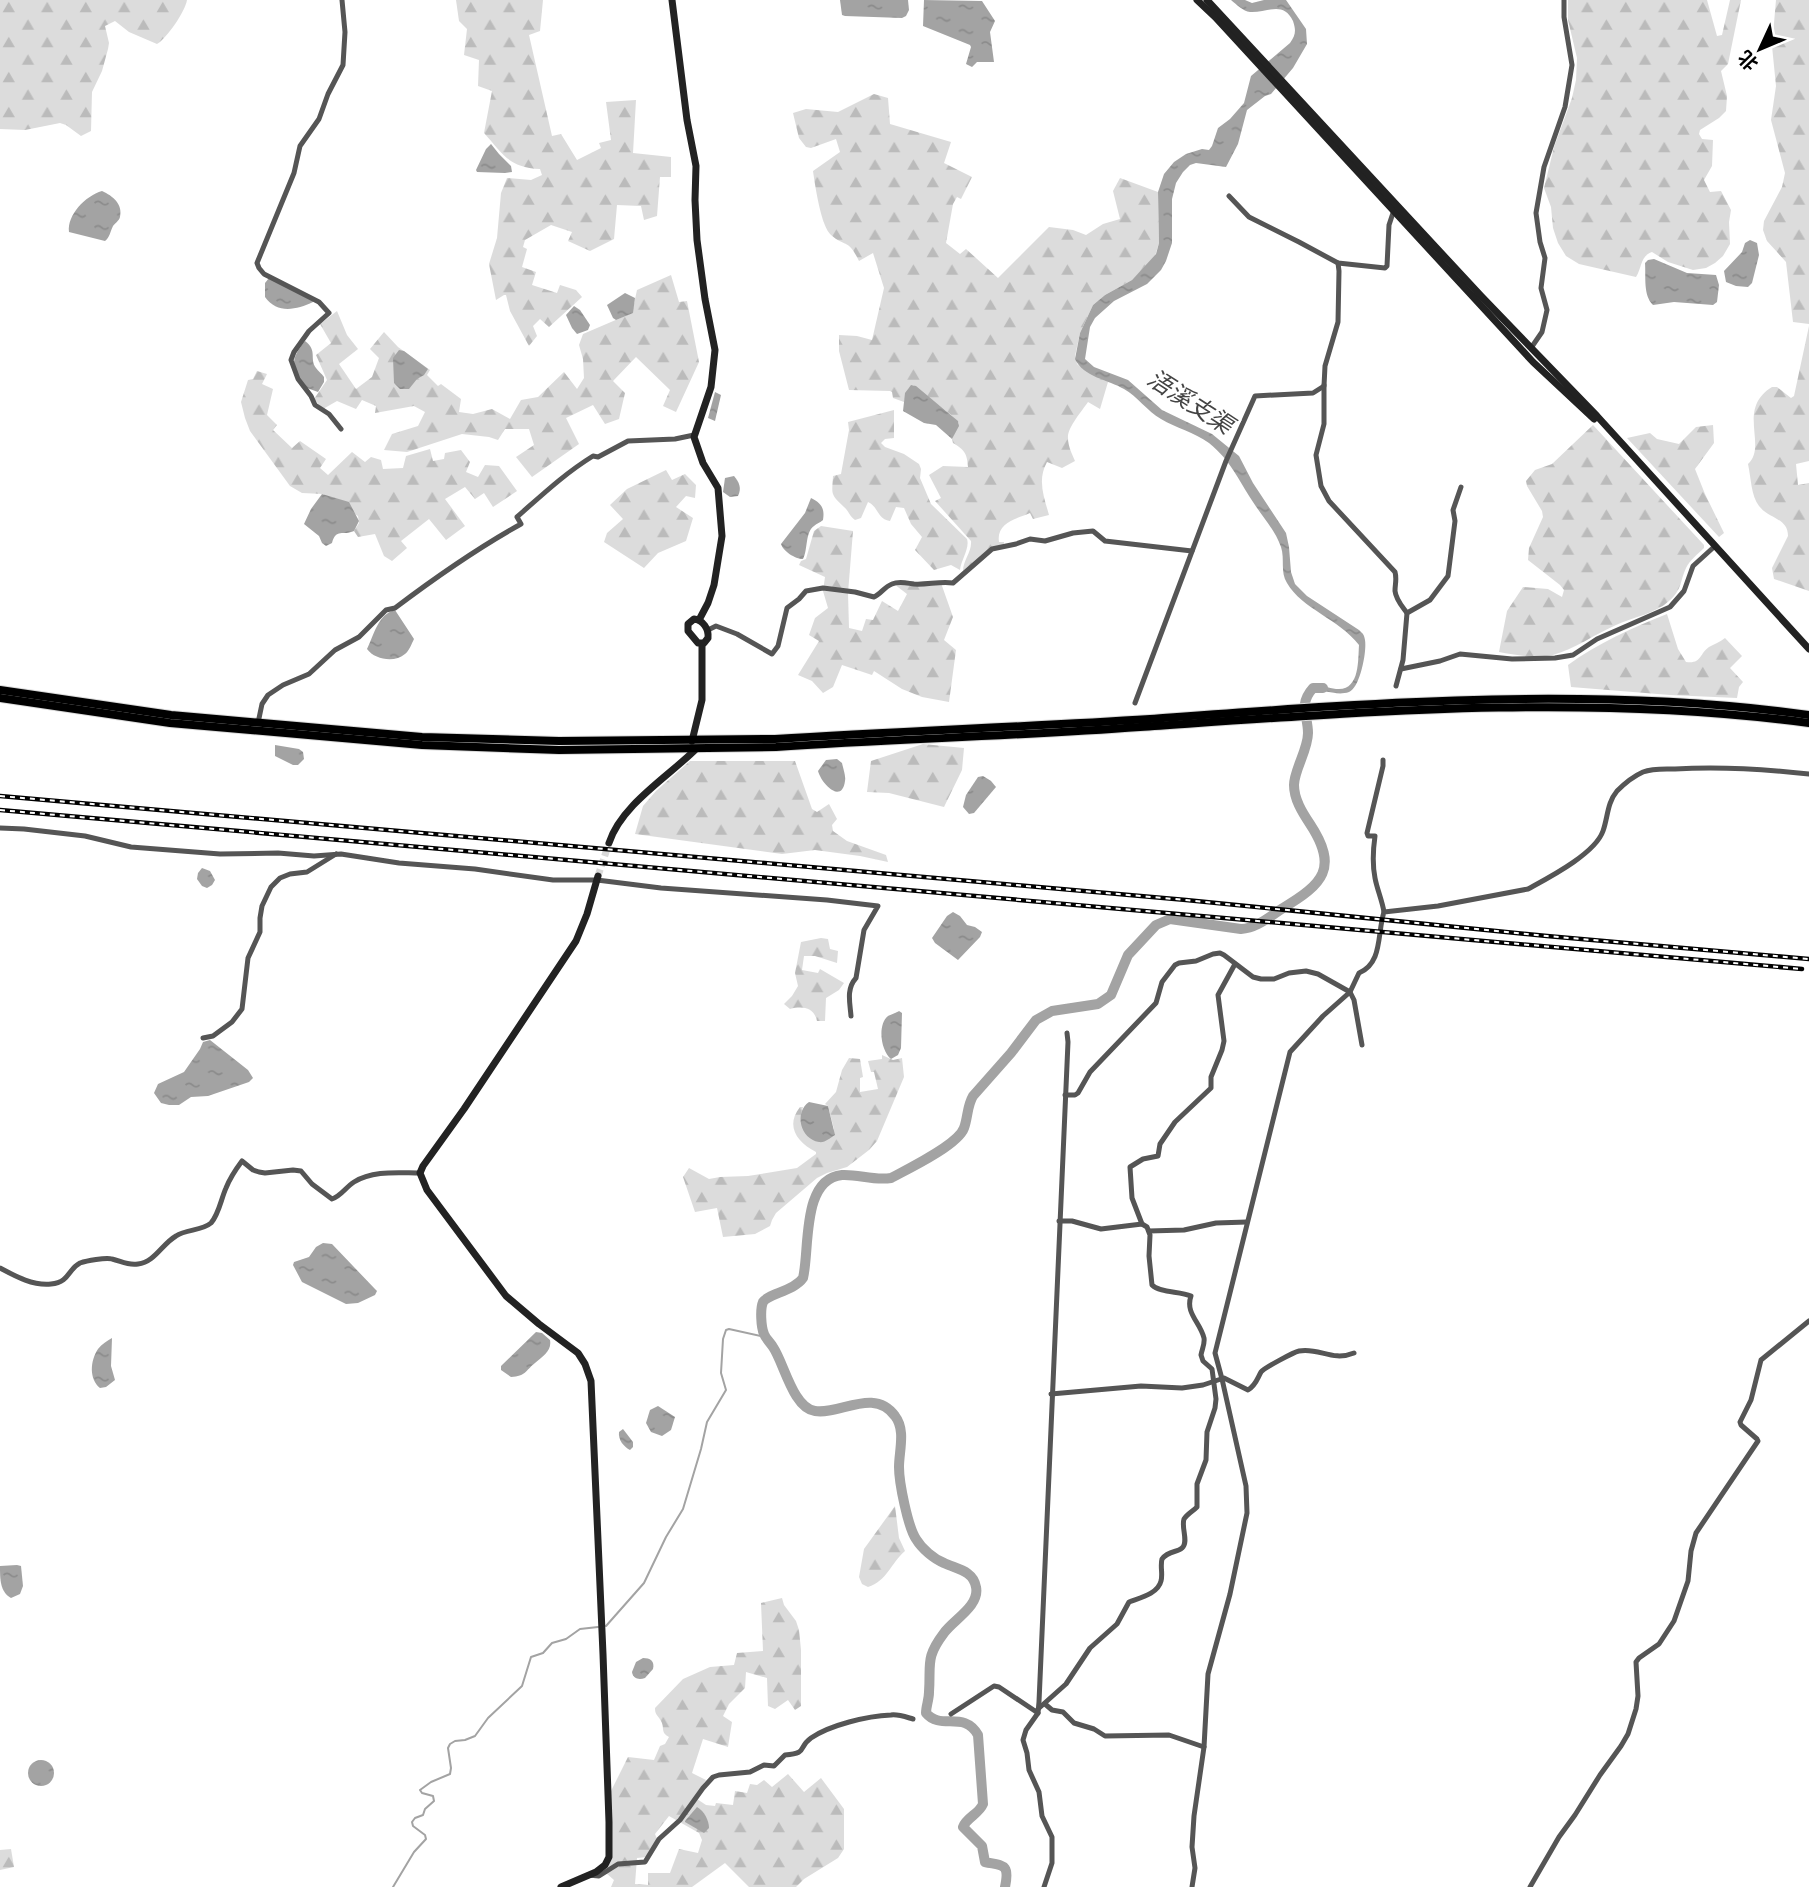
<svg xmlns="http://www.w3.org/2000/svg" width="1809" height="1887" viewBox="0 0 1809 1887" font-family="Karla,'Noto Sans SC',sans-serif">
<defs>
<pattern id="forest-firs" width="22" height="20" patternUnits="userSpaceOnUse" patternTransform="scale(1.75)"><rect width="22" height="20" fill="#dcdcdc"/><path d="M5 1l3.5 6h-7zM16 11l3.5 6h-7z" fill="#bbb"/></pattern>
<pattern id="water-ripples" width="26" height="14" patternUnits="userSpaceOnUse" patternTransform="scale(1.75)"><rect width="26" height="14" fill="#a3a3a3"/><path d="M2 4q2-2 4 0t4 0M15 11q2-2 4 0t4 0" fill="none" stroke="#8b8b8b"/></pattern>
</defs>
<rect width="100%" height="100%" fill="#fff"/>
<g fill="url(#forest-firs)" fill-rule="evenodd">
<path d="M0,0H187C185,12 167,38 157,44L129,32L115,21L105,26L109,43L108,49L102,71L92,92L91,131L81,136L66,125L60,123L25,130L0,129Z"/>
<path d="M456,0H543L540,31L529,35L552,136L561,134L577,160L601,148L599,143L611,140L606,102L636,100L633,153L671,157V177H660L657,216L644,220L641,206L617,205L614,239L590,251L568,241L572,232L551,225L525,240L523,247L527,249L522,267L536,272L532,285L557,293L560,285L576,290L582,297L549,327L540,319L533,326L537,336L529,346L510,311L506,295H504L496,300L489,264L497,238L501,193L507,178L531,180L542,175L540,169C508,167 504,155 484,133L492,91L478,86L479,60L464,55L467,29L459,21Z"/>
<path d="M1568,0H1707L1717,36L1722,35L1730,0H1741L1728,64L1721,71L1727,96L1726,111L1719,118L1700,130L1699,134L1702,139L1713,140L1712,166L1704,180L1710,192L1721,191L1731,210L1729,222L1730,244L1723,256L1715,263L1706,268L1693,270L1668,262L1652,252C1640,256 1642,268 1636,277L1579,264L1566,256L1558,243L1553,228L1551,207L1544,188L1554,147L1572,98L1576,80L1577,58L1568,20Z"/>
<path d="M1776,0H1809V324L1793,322L1786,262L1767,241L1763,230L1764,221L1782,187L1785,173L1771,120L1776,86L1772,46Z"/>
<path d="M874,94L888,98L890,124L951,142L944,163L972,177L961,199L957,197L953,204L946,243L960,254L966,249L998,278L1049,227L1073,230L1086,235L1103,224L1120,219L1113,191L1120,178L1158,192L1159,243L1155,256L1132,280L1105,295L1093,305L1080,333L1075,356L1077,364L1083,369L1108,382L1100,409L1088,402C1082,411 1067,428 1068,438C1068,446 1072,454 1075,461L1062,468L1047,462C1037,480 1044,497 1049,515L1033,519L1030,513C1016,519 996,523 999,542H1004V546L991,548L963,571C963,560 972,552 971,541L935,501L941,498L929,475L943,466L968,467C967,454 965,450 953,443L952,439L959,423L950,414L913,385L908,389L904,402L893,398L892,392L890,391L849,390L839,351V335L857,336L872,340L884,288L873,253L859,261C848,238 846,248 831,235C821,227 815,185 813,171L840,152L836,139L811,148L806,147L799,138L793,113L806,109L838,112Z"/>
<path d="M671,275L679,302L687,301L699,362L676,412L663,406L670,390L636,357L613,381L625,393L619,419L605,424L593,405L566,418L579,444L532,477L516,457L534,445L529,429H505L498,440L489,437L462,434L407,452L384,450L392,434L418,426L425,412L414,406L375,413L376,406L362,400L356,409L337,401L323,409L314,399L327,380L316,355L331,343L320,324L337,311L347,335L358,349L339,364L356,389L372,377L379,358L370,349L384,332L398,347L430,370L427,375L438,386L441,384L461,399L459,412L473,414L492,409L510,419L521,400L538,397L564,372L577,389L584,378L583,359L579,345L583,334L632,313L637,290Z"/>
<path d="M1809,326V461L1796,464L1798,485L1809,483V591L1774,579L1772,568L1788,536C1788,518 1769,519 1759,506C1751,496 1751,477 1748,464C1768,446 1736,409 1772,387H1777L1791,398L1794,396Z"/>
<path d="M257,371L267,374L262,384L273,389L267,415L277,425L273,430L292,448L300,441L326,459L320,468L328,475L352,452L365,462L371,457L381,460L383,469L403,468L406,456L430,449L433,461L444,459L445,453L461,450L470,462L466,472L478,477L485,465L499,466L517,491L493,507L484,493L475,499L465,487L445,499L465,526L446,540L429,519L401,541L407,548L392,561L384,556L375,534L358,537L354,531L359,523L358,516L323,494L302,493L290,486L250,431L245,418L241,402L248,380L253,379Z"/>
<path d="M894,410V438L885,439L881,443L885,447L904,454L919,464L921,469L920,478L931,504L967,539C970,548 961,560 960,570L951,565L934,570L915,550L922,537L911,524L904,508L896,507L890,521C877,519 878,506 868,502L861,518L855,520C849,516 849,511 844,507C830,494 832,495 833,476L841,474L849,430L848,422Z"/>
<path d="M1593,425L1704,545V548C1698,554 1690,560 1686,568C1680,581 1682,590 1669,601C1655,614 1633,617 1616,625C1595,634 1575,649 1553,655C1536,659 1516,655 1499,652L1507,611L1523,587L1548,589L1562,597L1564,590L1560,585L1528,560L1529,548L1543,517L1542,511L1527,486L1526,481L1535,470L1552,464Z"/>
<path d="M1713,425L1714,443L1695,469L1705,494L1724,533L1719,537L1627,438L1650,433L1657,439L1679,444L1696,427Z"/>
<path d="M666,470L672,480L685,474L696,485L695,498L686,496L676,507L693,518L686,541L658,553L644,568L604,542L607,533L623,519L610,505L627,489Z"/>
<path d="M821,526L853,531L848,593L849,628L862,631L866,619L873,620L882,601L898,611L907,594L894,584L941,583L953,617L944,640L956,650L949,702L922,697L902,689L874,671L872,675L842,665L833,687L823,693L812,681L798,675L819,641L809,635L815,618L828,608L823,591L825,577L799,565L801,561L806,559L814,531Z"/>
<path d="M1667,614L1678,649L1686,662C1702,664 1699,654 1709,647C1714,644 1720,642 1725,638L1742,656L1730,668L1743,682L1739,687L1737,698L1670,695L1571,687L1568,665C1598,643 1632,628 1667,614Z"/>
<path d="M923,744L964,748L962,770L944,807L889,793L867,792L871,761Z"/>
<path d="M690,761H795L812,809L817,812L829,804L837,819L832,825L833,831L847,841L886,855L888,862L860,856L815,850L782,854L635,834L643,806L656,791Z"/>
<path d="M821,938L828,939L830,949L838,951L837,963L815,956H804L802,970L818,973L820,969L844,983L839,990L826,998L825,1021H817C814,1007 802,1006 790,1009L784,1004L792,996L798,986L795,973L801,942Z"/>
<path d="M882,1055L893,1060L902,1058L904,1077L877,1141L869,1150L847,1167L827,1173L817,1178L776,1213L772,1220L770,1226L755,1234L723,1237L717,1208L695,1212L683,1177L689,1168L709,1179L720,1177L748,1176L797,1168L816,1154V1152C797,1142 785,1126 800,1107H803C797,1124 804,1136 820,1142L834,1129L828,1106L825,1104L836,1092L842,1070L849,1058L860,1059L863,1077L860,1078V1092L878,1089L874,1072H871L868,1061L882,1059Z"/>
<path d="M895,1506L899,1538L905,1551C891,1563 887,1581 868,1587L862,1584L859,1577L864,1549Z"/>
<path d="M782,1598L784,1605L796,1621L799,1630L801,1650V1706L795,1710L788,1700L775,1709L768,1706L767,1678L746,1672L745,1688L729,1704L723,1716L732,1722L728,1747L703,1739L692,1773L706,1780L694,1797L706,1805L715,1806L716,1803L733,1805L735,1791L747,1793L750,1784L757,1785L764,1780L772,1787L788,1774L804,1792L821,1778L844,1809V1849L838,1858L804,1879L796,1887H749L725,1863L692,1887H611L614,1880L606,1873L610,1793L628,1757L654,1760L660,1746L665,1744L669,1737C660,1732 665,1728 661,1721C657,1714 655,1715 655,1708L683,1679L710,1667L734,1665L737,1653L763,1651L761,1603ZM669,1816L699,1833L702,1840L698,1853L679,1849L670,1873H648V1885L635,1884L637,1858L647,1857L657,1839L655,1834Z"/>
<path d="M11,1849L14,1867L0,1870V1850Z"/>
</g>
<g fill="url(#water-ripples)">
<path d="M840,0H908L909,10L906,16L902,18L845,16L842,15Z"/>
<path d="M924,0L982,1L995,21L990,32L994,62H977L972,67L966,64L971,47L970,45L923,26Z"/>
<path d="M1231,0H1245L1252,3L1264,0H1286L1306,29L1307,44L1293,68L1271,94L1265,96L1247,110L1238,144L1226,167L1196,163L1190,165L1183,172L1176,183L1172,199V243L1166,261L1161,270L1147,284L1114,301L1095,318L1090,327L1085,359L1094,367L1128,380L1162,410L1212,434L1239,456L1253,483L1286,533L1289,547L1291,572L1295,584L1307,596L1359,630C1363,634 1364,634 1365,640C1367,651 1360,688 1349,692C1337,696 1326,690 1315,690L1311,686C1321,683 1329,689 1339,689C1360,689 1358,659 1359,645C1339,619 1302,609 1287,583C1280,572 1285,559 1281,547C1275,530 1262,516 1253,502C1237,478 1232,462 1209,443C1194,432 1176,428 1161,419C1147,411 1137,396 1124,389C1109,380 1083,377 1075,359L1080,333L1093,305L1105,295L1132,280L1156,254L1159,243L1158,192L1164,174L1174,162L1186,154L1202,149L1209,150L1212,146L1218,128L1230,119L1244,103L1251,76L1290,43C1296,35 1296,30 1293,21C1283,0 1267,13 1250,12C1243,11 1237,5 1231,0Z"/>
<path d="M491,144L499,154L511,166L512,172L505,173L477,172L476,170L486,149Z"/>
<path d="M102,191C113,196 123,204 120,217C119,221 115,223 113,226C110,232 110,237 105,241L69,232C67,215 85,196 102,191Z"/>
<path d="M1750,240L1757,243L1759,255L1752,283L1748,287L1736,286L1726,282L1724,271L1742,252L1745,243Z"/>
<path d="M1654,259L1687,273L1716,275L1719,285L1717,302L1713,305L1674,302L1653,305C1643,295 1646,277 1645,263L1648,260Z"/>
<path d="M269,278L313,301V302C296,310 277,314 265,297V283Z"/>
<path d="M625,293L635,298L633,313L616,320L613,318L607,305Z"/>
<path d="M574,306L580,310L590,325L588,330L577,334L572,328L566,315Z"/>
<path d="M305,341C318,351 309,358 316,368C318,371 322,374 324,377V382L318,392L307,388C291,368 289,361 305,341Z"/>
<path d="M399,350L404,351L428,369L424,375L417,379L409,389H400L394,383L393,358Z"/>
<path d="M911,385L916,386L958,421L959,426L952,439L936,425L924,423L903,411L905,393Z"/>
<path d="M715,392L721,395L715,421L708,418Z"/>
<path d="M734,476C739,482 742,488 738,496L730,497L723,492L725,478Z"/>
<path d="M322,494L349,502L359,521L354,531C343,536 336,528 332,543L326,546L322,543L319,536L304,524L311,509Z"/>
<path d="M811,498C821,503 825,508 823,520C820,523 817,523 814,526C805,532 808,550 803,559C795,559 783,551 781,544L805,513Z"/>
<path d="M395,610L414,639C412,643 409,651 405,654C395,663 375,660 367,649C374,635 378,614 395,610Z"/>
<path d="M275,745L299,749L303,752L304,759L298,765H293L275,756Z"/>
<path d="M837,759L842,763C843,768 846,776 845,781C842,804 822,785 818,771L826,760Z"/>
<path d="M983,776L991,781L996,787L974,813L969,814L963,807L966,795L978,777Z"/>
<path d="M202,868L210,871L215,880L212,885L207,888L202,886L197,879L198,873Z"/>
<path d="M953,912L960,916L967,925L975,927L982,932L980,937L958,960L935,943L932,938L947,916Z"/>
<path d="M899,1011L902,1013L901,1048L898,1055L891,1059C881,1051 877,1025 888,1016C890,1015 898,1012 899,1011Z"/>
<path d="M210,1040L248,1070L253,1078L249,1082L208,1096L191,1097L179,1105H169L161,1103L154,1093L158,1084L184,1072L200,1049L203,1042Z"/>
<path d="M809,1102L828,1106L835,1135C830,1138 825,1143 819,1142C800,1139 794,1112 809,1102Z"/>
<path d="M323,1243L332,1244L375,1289L377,1291L375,1295L358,1303L346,1304L302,1282L293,1265L294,1262L309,1257L316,1247Z"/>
<path d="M536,1332L542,1333L550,1340C552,1351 543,1356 535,1363C525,1371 526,1376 511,1377L501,1370V1366Z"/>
<path d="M112,1338L111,1366L115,1380L106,1387L100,1388C89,1379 90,1361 98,1349C102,1344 107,1341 112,1338Z"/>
<path d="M658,1406L675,1417L671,1430L662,1436L651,1432L646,1423L650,1410Z"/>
<path d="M623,1429L633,1442V1447L630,1450C624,1447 618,1440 619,1432Z"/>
<path d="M17,1565L21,1566L23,1586L20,1594L11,1598C0,1592 0,1579 0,1566Z"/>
<path d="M643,1658C650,1658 655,1661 653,1669L645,1678C639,1680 633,1679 632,1672L636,1662Z"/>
<circle cx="41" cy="1773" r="13"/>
<path d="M697,1807C704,1811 709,1820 709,1828L704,1833L685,1822V1821Z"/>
</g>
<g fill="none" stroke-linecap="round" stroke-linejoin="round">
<g stroke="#a3a3a3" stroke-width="2">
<path d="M606,1626L644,1583L666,1537L683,1509L701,1449L707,1422L726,1390L721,1373L723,1339L726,1330L729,1329L765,1337"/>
<path d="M393,1887L414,1852L426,1839L425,1835L413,1826L412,1822L415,1818L423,1815L425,1809L434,1801L433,1796L422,1793L420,1790L431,1782L450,1774L451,1768L448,1748L450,1744L455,1741L465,1740L475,1736L488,1718L522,1686L531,1657L543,1653L552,1643L566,1639L580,1629L598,1627"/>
</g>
<path stroke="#a3a3a3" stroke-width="10" d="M1005,1887C1010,1863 1003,1866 985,1862L982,1846L963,1827C967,1817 979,1814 983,1804L978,1735C964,1710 941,1731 926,1713C926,1706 929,1700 929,1692C931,1664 925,1658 944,1633C953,1620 980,1606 976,1587C973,1570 956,1569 944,1563C934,1559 922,1549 916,1539C908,1527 899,1483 899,1467C899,1451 906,1430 895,1416C874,1387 840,1415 815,1411C793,1408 784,1363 773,1347C770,1342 766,1339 764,1334C761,1327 760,1309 763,1302C768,1294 794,1291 803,1278C810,1250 801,1179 842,1175C858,1174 874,1181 891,1178C908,1169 958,1145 964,1128C968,1117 967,1106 973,1096L1011,1053L1036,1020L1052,1011L1098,1004L1111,995L1128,955L1156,925L1170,919L1241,929C1257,928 1269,917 1283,908C1323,884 1339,868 1310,824C1302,812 1294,799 1294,785C1294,770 1308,750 1308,733C1308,715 1298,705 1313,688H1323"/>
<path stroke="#d9d9d9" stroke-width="7" stroke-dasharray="7 3.5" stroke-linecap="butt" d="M598,876L609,843"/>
<g stroke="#dbdbdb" stroke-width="10">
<g id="primary">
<path d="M0,690L171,715L422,737L559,741L775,739C900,731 1025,727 1150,719C1369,703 1591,685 1809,715"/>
<path d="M0,698L170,723L422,745L559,750L776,747C897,739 1018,736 1140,727C1362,712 1587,693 1809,723"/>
</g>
</g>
<g stroke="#555" stroke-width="5">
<path d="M1229,196L1249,217L1299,242L1338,263L1385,268L1387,266L1389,225L1394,210"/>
<path d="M1531,348L1542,332L1547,310L1541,288L1545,258L1540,242L1536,213L1544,167L1565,107L1572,65L1564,17V0"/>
<path d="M1324,385V424L1316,455L1321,486L1329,501L1395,572C1397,579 1395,584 1395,591C1396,600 1402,606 1407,613"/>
<path d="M341,429L329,414L315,405L311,396L298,379L291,360L294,352L309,331L329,313L319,302L264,274L259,268L257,263L294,173L300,146L319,119L328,94L343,65L345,32L342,0"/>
<path d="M708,630L716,626L737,634L772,654L778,646L787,608L799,599L806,591L823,588L855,592L874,597C881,594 884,587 892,584C899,581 906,583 914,584C927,585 940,581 953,583L992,549L1016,544L1030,539L1045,541L1073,533L1093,531L1105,541L1192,551"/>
<path d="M1401,669L1440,661L1460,654L1512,659L1555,658L1573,655L1597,639L1670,607L1684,591L1693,566L1715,546"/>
<path d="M1396,686L1403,660L1407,613L1430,600L1448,576L1455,521L1453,510L1461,487"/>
<path d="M1135,703L1226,461L1255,396L1313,393L1324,386L1325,366L1338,322L1339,271L1338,263"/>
<path d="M258,723L262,704L268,695L283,685L309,674L335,650L359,637L386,610L395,608C436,577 476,549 521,524L517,517C542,495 564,474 593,456L598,457L628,441L675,439L694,435"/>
<path d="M1383,760V766L1367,833L1368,836H1375C1373,850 1372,863 1375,878C1377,889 1382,900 1384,912"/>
<path d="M0,828L24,829L85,836L131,847L220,854L278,853L314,856L341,854L399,863L475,869L553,880H597L661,888L827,900L878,906L864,930L856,978C846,989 850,1003 851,1016"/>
<path d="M203,1038L213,1036L232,1022L242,1009L248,958L260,932V918L262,906L271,887L280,878L290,874L307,872L336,854"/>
<path d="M1065,1095H1075L1078,1093L1090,1072L1156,1003L1162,982L1175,965L1179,963L1196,961L1213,954L1220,953L1224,955L1253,977L1261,979H1274L1289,973L1306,971L1318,974L1350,992L1354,1000L1362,1045"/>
<path d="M1142,1224L1132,1198L1130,1167L1143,1159L1158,1156L1160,1144L1175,1122L1211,1088V1077L1222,1050L1224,1041L1218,995L1235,964"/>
<path d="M1149,1231L1184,1230L1216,1223L1247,1222"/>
<path d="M0,1268C15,1276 33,1286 51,1284C70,1282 68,1269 80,1263C86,1261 106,1257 112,1259C121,1261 128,1266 138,1264C155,1262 162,1244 176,1236C186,1229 202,1231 211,1223C219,1214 221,1199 226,1188C230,1178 236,1169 242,1161L253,1170L259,1172L265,1173L293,1170L301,1171L312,1184L332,1199C341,1196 346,1187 354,1182C373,1170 398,1173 420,1173"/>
<path d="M1051,1394L1141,1386L1182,1388L1203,1385L1224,1378L1248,1390C1256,1385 1257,1379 1261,1372C1264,1368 1294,1352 1299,1351C1319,1347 1332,1362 1354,1353"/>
<path d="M1045,1704L1052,1710L1063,1712L1074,1723L1094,1729L1105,1736L1169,1735L1204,1747"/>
<path d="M1038,1709L1066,1684L1090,1648L1117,1624L1129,1602C1139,1598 1158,1594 1161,1581C1163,1574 1160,1566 1162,1559C1169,1550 1177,1553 1182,1548C1189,1542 1181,1528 1184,1519C1187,1514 1193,1511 1197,1507V1484L1206,1460L1207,1432L1215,1408L1216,1399L1212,1369L1203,1361L1201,1355C1202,1349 1205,1344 1204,1338C1200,1322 1185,1313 1191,1296C1180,1291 1160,1293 1152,1285L1149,1256L1150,1235L1147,1227L1142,1224L1101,1229L1072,1221H1059"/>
<path d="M951,1714L994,1686L999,1687L1038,1713"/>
<path d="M588,1875L599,1876L618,1864L645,1862L659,1839L680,1820L703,1788L713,1777L719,1775L750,1772L764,1765L774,1766L785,1755C809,1753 797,1748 811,1738C830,1725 867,1716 891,1715C898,1714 906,1717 913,1719"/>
<path d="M1044,1887L1052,1863V1837L1042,1816L1039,1792L1029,1770L1027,1753L1023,1740L1026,1730L1038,1713L1039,1702L1068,1042L1067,1033"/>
<path d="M1192,1887L1195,1868L1192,1847L1194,1816L1204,1747L1208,1674L1230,1594L1247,1513L1246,1486L1222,1379L1215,1353L1290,1052L1323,1016L1350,992L1359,973C1383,963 1377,933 1384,912L1438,906L1528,889C1548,878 1595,854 1603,831C1608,817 1607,803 1617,791C1624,784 1634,776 1643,772C1653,768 1665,769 1675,769C1720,766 1764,769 1809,774"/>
<path d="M1530,1887L1559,1837L1575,1815L1600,1775L1621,1746L1628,1734L1636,1709L1638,1696L1636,1662L1639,1658L1659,1644L1674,1621L1688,1581L1691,1551L1696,1533L1758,1441L1757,1439L1741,1425L1740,1422L1751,1400L1761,1360L1809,1321"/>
</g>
<g stroke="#222" stroke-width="7">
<path d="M672,0L687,120L696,166L695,200L697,240L705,299L715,350L711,387L694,437L703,463L718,488L722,536L714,585L708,603L699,620"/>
<path d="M1197,0L1215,17L1533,362L1594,419"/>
<path d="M1207,0L1481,296L1597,416L1809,649"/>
<path d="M694,619C703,620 709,629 708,638L704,643H698L688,631V624Z"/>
<path d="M692,741L702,700V644"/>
<path d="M609,843C621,805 669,776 696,749"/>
<path d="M561,1887L596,1872L605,1865L609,1857V1822L603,1654L591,1381L585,1364L578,1353L539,1324L506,1296L427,1190L420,1173L423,1166L464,1109L576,941L587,914L598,876"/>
</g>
<use href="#primary" stroke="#000" stroke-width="8"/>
<g stroke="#000" stroke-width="4.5">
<g id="rail">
<path d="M0,796L1186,900L1547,936L1809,959"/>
<path d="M0,810L1802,969"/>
</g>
</g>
<use href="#rail" stroke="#fff" stroke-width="2" stroke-dasharray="5" stroke-linecap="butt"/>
</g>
<g text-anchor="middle" stroke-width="5" stroke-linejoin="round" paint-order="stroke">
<g font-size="24" font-style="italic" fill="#444" stroke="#fff">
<text transform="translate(1190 402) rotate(33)" y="8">浯溪支渠</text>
</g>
</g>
<g transform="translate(1760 49) rotate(226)" stroke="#ffffff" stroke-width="5" paint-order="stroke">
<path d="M0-5L12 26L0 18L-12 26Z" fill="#000000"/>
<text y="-10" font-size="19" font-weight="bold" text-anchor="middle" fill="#000000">北</text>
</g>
</svg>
